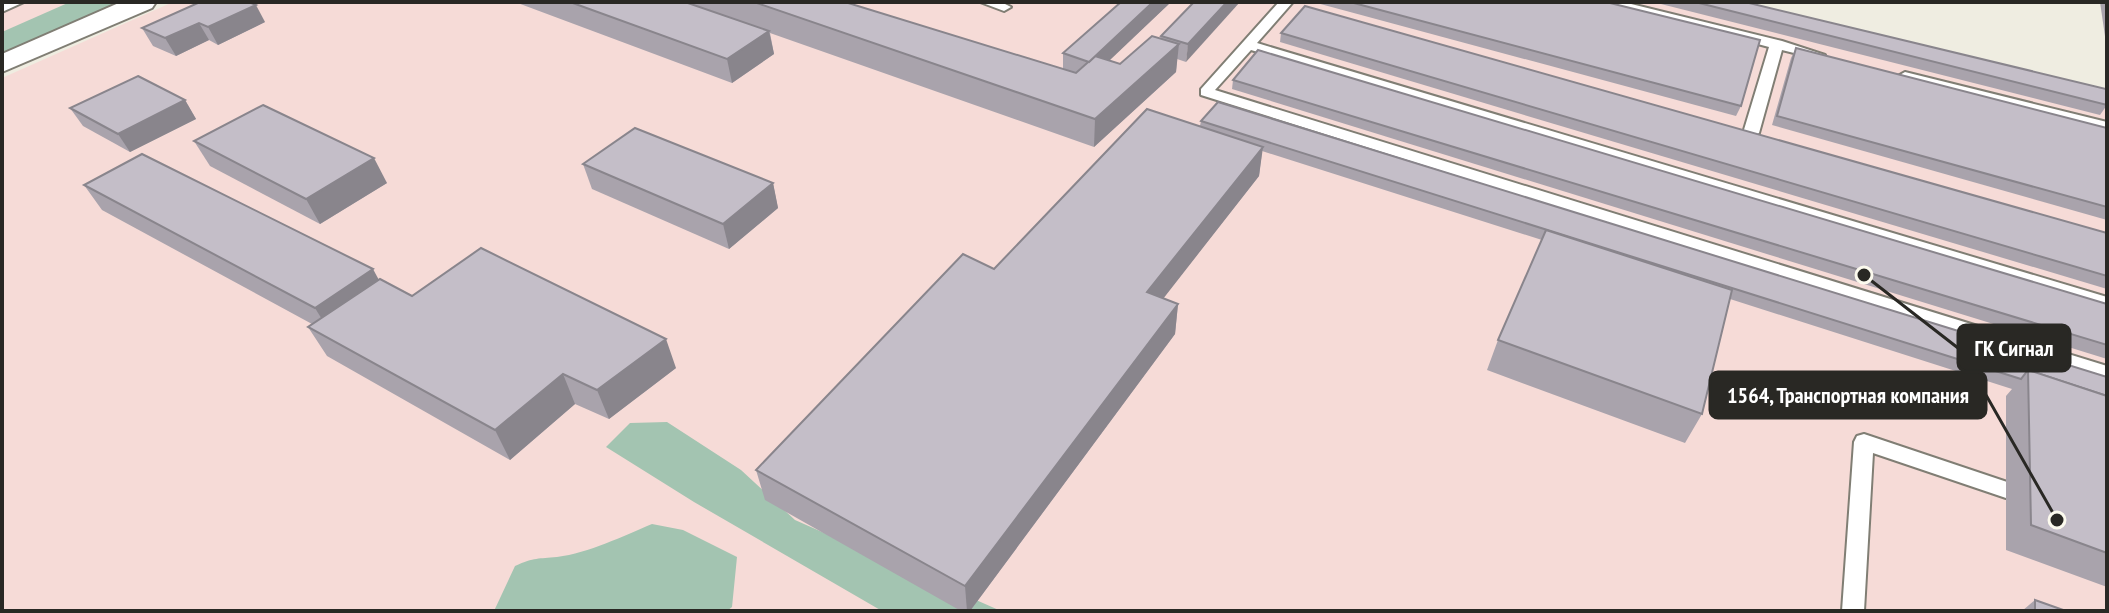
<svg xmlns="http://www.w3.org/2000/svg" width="2109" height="613" viewBox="0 0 2109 613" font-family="'PT Sans Narrow',sans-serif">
<rect width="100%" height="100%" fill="#efede1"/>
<g fill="#f6dbd7">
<path d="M2,2H112L2,50Z"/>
<path d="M173,2H1703L2107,101V611H2V78Z"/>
</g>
<g fill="#a3c4b1">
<path d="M70,2H127L2,56V32Z"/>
<path d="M667,422L741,470L795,520L1001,611H882L694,502L606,447L630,423Z"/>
<path d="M652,524L683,530L737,557L732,607L727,611H494L515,566C535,557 538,559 557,557C589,553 623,536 652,524Z"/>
</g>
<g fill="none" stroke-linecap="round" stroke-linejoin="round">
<g stroke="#807e74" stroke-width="4">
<g id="lane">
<path d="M5,2H24L2,12V3Z"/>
<path d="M980,2H1001L1011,7L1004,11Z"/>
<path d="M1279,2H1293L1257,43L2107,297V309L1251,50L1215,90L2107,366V380L1201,95V89Z"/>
<path d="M1600,2H1623L1782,41L1825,55L1818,59L1782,50L1759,133L1751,138L1743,133L1769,47Z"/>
<path d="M1905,72L2107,122V132L1900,79L1898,76Z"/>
<path d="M1864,434L2013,484L2016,490L2013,496L2006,498L1873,453L1864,611H1842L1854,442L1857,436Z"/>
</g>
</g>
<g stroke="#807e74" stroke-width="4">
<path id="street" d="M121,2H156L152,8L2,72V54Z"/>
</g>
<use href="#lane" fill="#fff" fill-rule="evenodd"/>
<use href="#street" fill="#fff" fill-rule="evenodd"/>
</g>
<g fill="#a9a3ac">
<path d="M200,2L265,22L218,45L209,40L176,56L153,46L142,28Z"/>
<path d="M515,2H845L1063,70V53L1121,2H1171L1109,60L1120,64L1160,38L1161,36L1194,2L1186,62L1177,59L1176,72L1094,147L770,33L774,54L732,83Z"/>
<path d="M1313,2H1606L1741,106L1736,116Z"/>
<path d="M1653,2H1745L2107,105L2100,115Z"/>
<path d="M2100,2H2107V50Z"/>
<path d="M1281,33L2107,233V289L1280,42Z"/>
<path d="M1796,48L2107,128V220L1772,125L1791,58Z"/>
<path d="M1233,80L2107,304V359L1232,89Z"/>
<path d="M185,100L196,119L130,152L83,126L70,108Z"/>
<path d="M1201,121L2107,377V587L2006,550V396L2012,389L1730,299L1702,414L1685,443L1487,370L1498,340L1542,240L1262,151L1259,176L1163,298L1178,304L1175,334L970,611H961L765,500L756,470L1200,126Z"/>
<path d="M194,141L387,183L320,224L210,166Z"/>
<path d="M583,164L773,183L778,208L729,249L592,189Z"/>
<path d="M84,185L379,280L412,296L676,368L609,419L575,404L510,460L327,356L308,327L312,324L102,210Z"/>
<path d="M2035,600L2066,611H2022Z"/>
</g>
<g fill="#89858c">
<path d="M1153,2H1171L1089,80V62Z"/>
<path d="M1227,2H1240L1186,62L1188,44Z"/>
<path d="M256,5L265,22L218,45L208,27Z"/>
<path d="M199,23L209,40L176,56L165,38Z"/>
<path d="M769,31L774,54L732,83L727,59Z"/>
<path d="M1179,44L1176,72L1094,147L1095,119Z"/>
<path d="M185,100L196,119L130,152L118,134Z"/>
<path d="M1263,147L1259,176L1145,322L1147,292Z"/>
<path d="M374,158L387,183L320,224L306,199Z"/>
<path d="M773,183L778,208L729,249L723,224Z"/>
<path d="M373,269L387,295L331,334L315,308Z"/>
<path d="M1178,304L1175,334L970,611H967L965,586Z"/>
<path d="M666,339L676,368L609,419L597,390Z"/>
<path d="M563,374L575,404L510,460L495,430Z"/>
</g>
<g fill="#c4bec8" stroke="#89858c" stroke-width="2">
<path d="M200,2H249L256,5L208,27L199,23L165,38L142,28Z"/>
<path d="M570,2H685L769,31L727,59Z"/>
<path d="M754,2H845L1076,73L1095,56L1120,64L1152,36L1179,44L1095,119Z"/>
<path d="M1121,2H1153L1089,62L1063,53Z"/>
<path d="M1194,2H1227L1188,44L1161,36Z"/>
<path d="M1350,2H1606L1760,40L1741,106Z"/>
<path d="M1695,2H1745L2106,89L2107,105Z"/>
<path d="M1305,6L2107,233V276L1281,33Z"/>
<path d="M1796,48L2107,128V207L1777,116Z"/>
<path d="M1258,50L2107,304V345L1233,80Z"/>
<path d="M138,76L185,100L118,134L70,108Z"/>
<path d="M1218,102L2107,377V396L2028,370L2021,379L1201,121Z"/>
<path d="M263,105L374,158L306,199L194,141Z"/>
<path d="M1147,109L1263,147L1147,292L1178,304L965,586L756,470L963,254L994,269Z"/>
<path d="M635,128L773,183L723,224L583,164Z"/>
<path d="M142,154L373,269L315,308L84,185Z"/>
<path d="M1546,230L1732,290L1702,414L1498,340Z"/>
<path d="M481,248L666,339L597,390L563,374L495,430L308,327L380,279L412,296Z"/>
<path d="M2028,370L2107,396V553L2031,525Z"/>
<path d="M2035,600L2066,611H2035Z"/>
</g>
<path fill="none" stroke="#292824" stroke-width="3" d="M1864 275L1958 348M2057 520L1986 395"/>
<g fill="#292824" stroke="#fcfaee" stroke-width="3">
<circle cx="1864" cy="275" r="8"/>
<circle cx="2057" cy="520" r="8"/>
</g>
<g fill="#292824" stroke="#292824" stroke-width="3">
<rect x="1958" y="325" width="112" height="46" rx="8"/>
<rect x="1710" y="372" width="276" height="46" rx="8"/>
</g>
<g font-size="22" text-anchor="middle" font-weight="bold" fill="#fff">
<text x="2014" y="356">ГК Сигнал</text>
<text x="1848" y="403">1564, Транспортная компания</text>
</g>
<rect width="2109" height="613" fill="none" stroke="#292824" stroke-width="8"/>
</svg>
